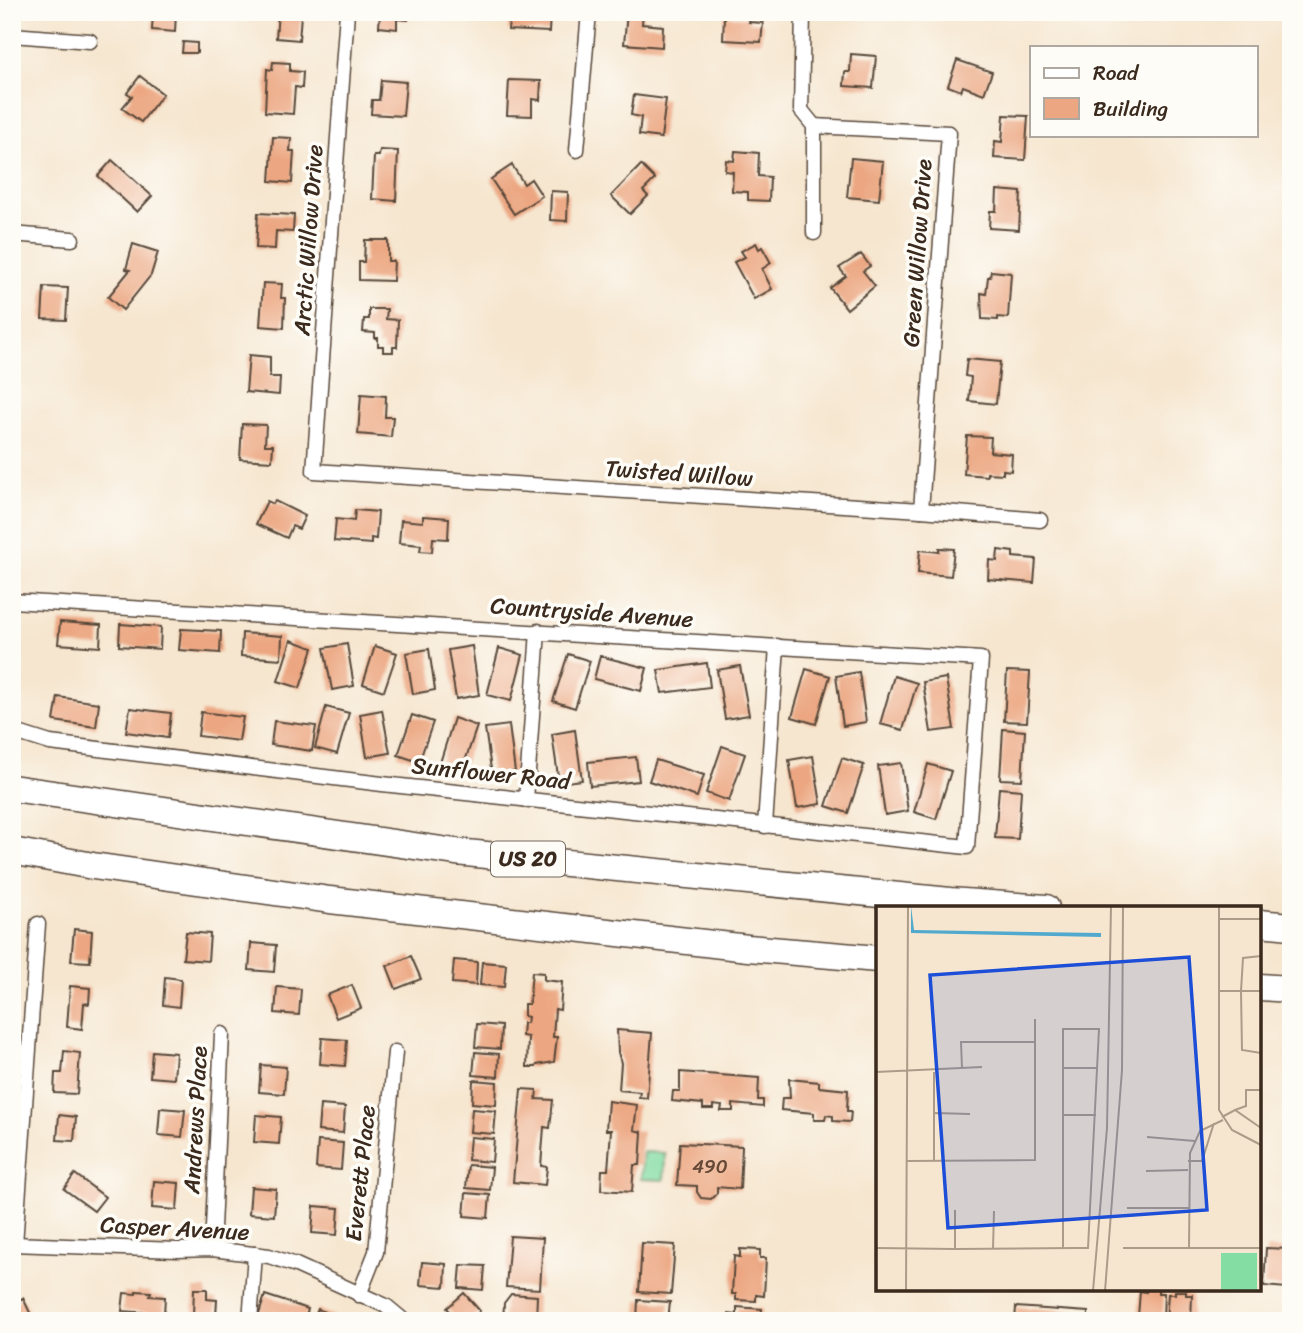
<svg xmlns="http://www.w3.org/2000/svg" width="1303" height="1333" viewBox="0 0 1303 1333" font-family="Sriracha,sans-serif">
<rect width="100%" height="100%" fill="#fdfcf7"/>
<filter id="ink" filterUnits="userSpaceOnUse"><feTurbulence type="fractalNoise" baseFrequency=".0143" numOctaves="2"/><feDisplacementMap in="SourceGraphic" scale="14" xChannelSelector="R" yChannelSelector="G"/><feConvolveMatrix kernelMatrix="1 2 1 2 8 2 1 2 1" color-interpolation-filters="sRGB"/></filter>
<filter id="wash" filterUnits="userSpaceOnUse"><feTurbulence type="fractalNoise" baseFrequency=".00686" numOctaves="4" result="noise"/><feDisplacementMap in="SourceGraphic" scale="28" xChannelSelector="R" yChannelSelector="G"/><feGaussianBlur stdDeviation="1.57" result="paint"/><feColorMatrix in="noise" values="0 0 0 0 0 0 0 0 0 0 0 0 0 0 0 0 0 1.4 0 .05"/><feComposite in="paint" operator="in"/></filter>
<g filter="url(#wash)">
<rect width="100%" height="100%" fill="#f6e6cf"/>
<path fill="#84dda3" stroke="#608460" stroke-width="2" d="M643,1152L665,1153L664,1180L641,1179Z"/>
<g id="blocks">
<g fill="#eca782">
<path d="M153,12H176L175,32L152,30Z"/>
<path d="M278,12H309V15H301L299,40L276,38Z"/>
<path d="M380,12H408V20L397,19V29L379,27Z"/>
<path d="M510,12H550L549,32L508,30Z"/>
<path d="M627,12H643L642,24L663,26L662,47L624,44Z"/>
<path d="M724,16L750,18L749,22L763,23L761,42L723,40Z"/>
<path d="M183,42L197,43V53H182Z"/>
<path d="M851,54L876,56L873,88L844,86L845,72H850Z"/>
<path d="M957,60L992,72L984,94L963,86L961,91L948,86Z"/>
<path d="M273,62L290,63V71L303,72L302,88L295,87L293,114L265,112L267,69L272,70Z"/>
<path d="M140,76L163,94L141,122L122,108L132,96L127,93Z"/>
<path d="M381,80L406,82L403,116L371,114L372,100H379Z"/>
<path d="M509,80L541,81L540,100L532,99V116L507,115Z"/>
<path d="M634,95L666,99L661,138L639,135L641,117L631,115Z"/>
<path d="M1004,115L1028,116L1025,160L994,158L995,141L1002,142Z"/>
<path d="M273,137L291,138L290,151H294L292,183L270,181Z"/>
<path d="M380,150L398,151L396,201L372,199L374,156H379Z"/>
<path d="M735,151L759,153L758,176L770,177L769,201L748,200V192L732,191L733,172L725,171L726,160L734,161Z"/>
<path d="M851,158L883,161L879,200L847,197Z"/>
<path d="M112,160L152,196L137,212L98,176Z"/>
<path d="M512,165L524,184L531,179L542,196L514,214L491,179Z"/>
<path d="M641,165L655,179L643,191L648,196L630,214L611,196Z"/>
<path d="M997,190L1021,192L1019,230L989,228L990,211H996Z"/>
<path d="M551,191L568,192L567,221L550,220Z"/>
<path d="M258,213L294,215L293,232L276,231L275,249L256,248Z"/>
<path d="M365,240H388V261H394L393,281L359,280V262H364Z"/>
<path d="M756,243L759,249L762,247L771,263L762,269L772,289L754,299L734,262L745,257L741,251Z"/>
<path d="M133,244L158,252L151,275L123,310L108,297L130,270L126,269Z"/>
<path d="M861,254L870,266L863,271L875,286L847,309L830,288L846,276L839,268Z"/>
<path d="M991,271L1011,273L1008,318L998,317V320L982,319L981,293L986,294L988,277H990Z"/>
<path d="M263,283L282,284L281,298H285L284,328L260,326Z"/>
<path d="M44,287L68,288L66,320L42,319Z"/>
<path d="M369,309H387L386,319L398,320L397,347H393V352H383V346H378V338H375V333L363,332L364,319H369Z"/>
<path d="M249,355L270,357V377H280L279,395L246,392Z"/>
<path d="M967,359L1000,362L996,404L969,401L971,377L965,376Z"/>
<path d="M361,394L386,396L385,417H393L391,437L358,434Z"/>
<path d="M242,424L266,425L265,445H273L272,461L240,459Z"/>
<path d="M967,436L991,437L990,452L1012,454L1011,471L1003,470V474L987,473V476L964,474Z"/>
<path d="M267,501L273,504L275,501L305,516L299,529L292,526L287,538L256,524Z"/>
<path d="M355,510L378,512L376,539L371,538V544L334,541L336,519L354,521Z"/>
<path d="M423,516L449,518L448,539L433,538L432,552L420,551L421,545L399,543L401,520L423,522Z"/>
<path d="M939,548L954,549L951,576L918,573L920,550L939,552Z"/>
<path d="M998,550L1013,552V557L1036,559L1034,583L988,579L989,560L997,561Z"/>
<path d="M60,622L101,625L100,647L58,644Z"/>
<path d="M120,624L161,627L160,649L119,646Z"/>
<path d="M181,629L221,631L220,653L179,650Z"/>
<path d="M242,633L282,636L281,659L241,656Z"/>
<path d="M291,640L313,648L300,688L278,681Z"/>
<path d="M347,644L354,686L332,690L324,648Z"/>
<path d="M375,646L397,653L384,691L363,684Z"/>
<path d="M472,646L479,695L456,699L448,650Z"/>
<path d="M499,648L523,655L511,701L487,695Z"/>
<path d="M429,649L435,690L413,694L406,653Z"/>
<path d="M568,654L590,661L575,708L553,701Z"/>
<path d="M600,656L647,668L641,691L594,679Z"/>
<path d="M707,663L710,687L662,693L658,670Z"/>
<path d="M740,666L749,715L725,719L717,670Z"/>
<path d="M806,669L830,676L816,724L792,717Z"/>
<path d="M1007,671L1030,672L1027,722L1004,721Z"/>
<path d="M859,672L866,722L843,726L836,676Z"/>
<path d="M894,676L917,683L903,730L880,724Z"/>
<path d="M946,678L954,729L931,732L923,682Z"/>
<path d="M58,697L99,703L96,727L54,721Z"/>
<path d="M326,707L349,713L337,754L315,748Z"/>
<path d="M130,708L171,713L168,738L126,732Z"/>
<path d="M382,710L390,753L367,757L360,714Z"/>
<path d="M201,712L243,717L239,741L198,736Z"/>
<path d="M412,715L433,722L419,762L398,755Z"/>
<path d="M454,718L477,726L461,773L439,766Z"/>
<path d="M274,721L316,726L312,751L271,745Z"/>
<path d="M509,725L515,772L492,776L485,728Z"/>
<path d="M1003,729L1025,731L1022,780L1000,779Z"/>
<path d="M575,730L582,780L559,783L552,734Z"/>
<path d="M722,746L745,754L729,801L706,793Z"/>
<path d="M813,756L821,804L797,808L789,760Z"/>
<path d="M636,757L639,781L590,786L588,762Z"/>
<path d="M842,758L864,765L848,813L826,806Z"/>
<path d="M656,760L704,775L697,797L649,781Z"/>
<path d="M901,763L908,811L885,815L878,766Z"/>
<path d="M928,764L951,771L936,819L914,812Z"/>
<path d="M999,788L1021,790L1018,839L995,838Z"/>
<path d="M74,929L92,931L90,962L71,961Z"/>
<path d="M186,932L210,934L208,961L183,959Z"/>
<path d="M251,943L276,945L274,972L249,970Z"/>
<path d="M411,956L421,979L396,989L387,966Z"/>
<path d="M454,960L477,962L476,985L452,983Z"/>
<path d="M482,962L506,964L504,987L480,985Z"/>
<path d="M532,972L544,973V980L562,982L560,1010L555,1009L553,1037H557L554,1062L537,1065L536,1067H527L528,1037L522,1036L523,1023H527L528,1017L524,1016V1004H529Z"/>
<path d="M165,977L181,979L179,1007L163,1005Z"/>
<path d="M352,985L361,1008L336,1018L327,995Z"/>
<path d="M70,986L90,988L89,1004L84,1003L82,1029L67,1027Z"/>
<path d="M277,987L301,989L299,1015L275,1013Z"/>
<path d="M477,1024L501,1026L500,1049L475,1047Z"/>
<path d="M617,1030L652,1033L647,1098L639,1097L640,1092L619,1090L621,1063L618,1052Z"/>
<path d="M322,1038L347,1040L345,1066L320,1064Z"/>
<path d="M64,1051L80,1053L77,1094L54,1093L55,1073H62Z"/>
<path d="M152,1051L176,1053L174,1079L150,1077Z"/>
<path d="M475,1052L499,1054L498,1077L473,1075Z"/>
<path d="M261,1065L286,1067L284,1094L259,1092Z"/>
<path d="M680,1072L759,1078L758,1100H763V1107L733,1104V1111H721L722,1106L713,1105V1109H703V1104L672,1101L673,1091H680Z"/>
<path d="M789,1079L819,1082V1087L848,1090L847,1111H851L850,1122L833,1121V1116L826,1115L825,1120H814V1113L781,1110L782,1098H790Z"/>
<path d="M473,1080L497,1082L496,1105L472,1103Z"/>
<path d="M521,1089L537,1090L536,1099L553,1100L550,1128L544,1127L541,1166L547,1167L545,1185L513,1182Z"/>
<path d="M608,1101L637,1105L634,1130L642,1132L640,1165H634L632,1192L601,1190L602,1170H608L611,1130H606Z"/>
<path d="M320,1105L345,1107L343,1133L318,1131Z"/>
<path d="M160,1108L185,1110L182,1137L158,1135Z"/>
<path d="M472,1109L496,1111L494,1134L470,1132Z"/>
<path d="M59,1115L76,1117L74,1141L57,1140Z"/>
<path d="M256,1115L281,1117L279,1144L254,1142Z"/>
<path d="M470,1137L494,1139L492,1162L468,1160Z"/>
<path d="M318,1141L343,1143L341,1170L316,1168Z"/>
<path d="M680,1143L742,1146L740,1189L717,1187V1193L711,1199L701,1198L697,1192V1186L677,1185Z"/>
<path d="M468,1165L492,1167L490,1190L466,1188Z"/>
<path d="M75,1174L105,1197L94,1211L64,1189Z"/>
<path d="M154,1181L179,1183L177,1210L152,1208Z"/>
<path d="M251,1187L276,1189L274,1216L249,1214Z"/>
<path d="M466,1193L490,1195L488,1218L464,1216Z"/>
<path d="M314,1206L339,1208L337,1235L312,1233Z"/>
<path d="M510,1236L543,1238L540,1289L506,1287Z"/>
<path d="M642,1243L675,1245L671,1294L639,1292Z"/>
<path d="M1266,1248L1289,1249L1287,1288L1264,1286Z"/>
<path d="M740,1249L760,1250V1258H766L764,1296L756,1295V1301L736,1300V1294H732L734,1256L740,1257Z"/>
<path d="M422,1262L446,1264L445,1287L420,1285Z"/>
<path d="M461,1265L485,1266L483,1290L459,1288Z"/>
<path d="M194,1289H207V1299L217,1300L216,1316L193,1315Z"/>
<path d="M1147,1289H1158V1293H1164L1163,1319L1138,1317L1140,1291L1146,1292Z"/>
<path d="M136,1291L151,1292L150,1296L165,1297L164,1314L122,1311L124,1293L136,1294Z"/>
<path d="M1175,1291H1186V1295H1192L1191,1321L1166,1320L1168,1294H1175Z"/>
<path d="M464,1293L480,1311L469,1321H458L447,1308Z"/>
<path d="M511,1294L537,1296L536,1321H503L504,1303Z"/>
<path d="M265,1295L308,1309L305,1321H257Z"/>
<path d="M23,1298L34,1321H13L12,1304Z"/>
<path d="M638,1300L670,1302L668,1321H637Z"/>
<path d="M737,1307L762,1309L761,1321H728L729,1314L737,1315Z"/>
<path d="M1016,1307L1088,1312V1321H1015Z"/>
<path d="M318,1309L345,1321H313Z"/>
</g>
</g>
</g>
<g filter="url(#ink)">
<use href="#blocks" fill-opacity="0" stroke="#574639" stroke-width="2"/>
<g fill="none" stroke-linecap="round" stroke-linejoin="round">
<g stroke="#574639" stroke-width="17">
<g id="street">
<path d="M347,12L314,471L921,510L1040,520"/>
<path d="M803,12L801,110L814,126V233"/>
<path d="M12,35L90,41"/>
<path d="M814,126L949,133L921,510"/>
<path d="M577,150L589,12"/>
<path d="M12,234L72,239"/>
<path d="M12,601L981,659L967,847L382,784L50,743L12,731"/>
<path d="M526,800L538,631"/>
<path d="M765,826L777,646"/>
<path d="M12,1244L177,1250L212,1249L269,1256L296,1265L386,1306L404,1321"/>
<path d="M15,1244L38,924"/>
<path d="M212,1249L222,1034"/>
<path d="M359,1295L376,1252L395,1052"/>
<path d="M250,1321L255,1254"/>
</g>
</g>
<g stroke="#574639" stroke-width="29">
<g id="highway">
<path d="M12,788L456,852L950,901L1046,908"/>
<path d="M12,851L93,866L330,900L748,948L878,959"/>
<path d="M1259,923L1291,926"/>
<path d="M1259,987L1291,989"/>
</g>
</g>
<use href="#street" stroke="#fff" stroke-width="14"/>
<use href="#highway" stroke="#fff" stroke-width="26"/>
</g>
</g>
<g text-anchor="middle" stroke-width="7" stroke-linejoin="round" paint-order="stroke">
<g font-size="19" fill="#674937">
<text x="710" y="1173">490</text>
</g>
<rect fill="#fdfcf7" stroke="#75695f" stroke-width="2" x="491" y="841.5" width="74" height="35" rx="5"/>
<g font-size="21" font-weight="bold" fill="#3b2a1e">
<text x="528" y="866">US 20</text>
</g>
<g font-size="23" fill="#3b2a1e" stroke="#fdfcf7">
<text transform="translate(308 240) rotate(-86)" y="8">Arctic Willow Drive</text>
<text transform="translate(917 253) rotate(-86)" y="8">Green Willow Drive</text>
<text transform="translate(679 473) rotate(4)" y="8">Twisted Willow</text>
<text transform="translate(592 612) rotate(4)" y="8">Countryside Avenue</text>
<text transform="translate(491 773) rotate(6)" y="8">Sunflower Road</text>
<text transform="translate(195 1120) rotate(-87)" y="8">Andrews Place</text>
<text transform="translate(360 1173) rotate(-84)" y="8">Everett Place</text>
<text transform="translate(175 1228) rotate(3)" y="8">Casper Avenue</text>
</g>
</g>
<g transform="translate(876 906)">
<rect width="385" height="385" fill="#f6e6cf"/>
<path d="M345,347H381V385H345Z" fill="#84dda3"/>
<path d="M35,0L38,24L225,27V31L35,27Z" fill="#51aace"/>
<path fill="none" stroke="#ab9b88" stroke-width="2" d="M343,0V204L356,224L385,239M343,13H385M385,50L367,52L365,85L366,144L385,147M342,85H385M86,162L85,136H159M187,162H222M0,166L106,161M58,166V254M359,204L370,200V184H385M59,207L94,208M187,209H220M346,211L359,204L385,222M271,231L319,235M30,255L159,254V113M312,255H326L338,217M270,265L312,264M251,302H314M0,342L79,343L200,342H212L223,123H187V342M247,342H385M313,342L314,247L324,225L347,214M79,343V304M117,343L118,305M30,385L32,0M217,385L231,222L235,0M229,385L246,164L247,0"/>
<path fill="#1d4ed8" fill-opacity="0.15" stroke="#1d4ed8" stroke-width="3.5" d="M313,51L331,304L72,322L54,69Z"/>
<rect width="385" height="385" fill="none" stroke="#3b2a1e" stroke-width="3.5"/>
</g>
<rect width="1303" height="1333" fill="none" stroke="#fdfcf7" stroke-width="42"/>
<rect x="1030" y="46" width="228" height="91" fill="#fdfcf7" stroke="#afa8a0" stroke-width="2"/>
<rect x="1044" y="68" width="35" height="10" fill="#ffffff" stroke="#afa8a0" stroke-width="2"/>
<text x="1093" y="80" font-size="21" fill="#3b2a1e">Road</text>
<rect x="1044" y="98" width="35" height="21" fill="#eca782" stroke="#afa8a0" stroke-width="2"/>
<text x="1093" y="116" font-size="21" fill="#3b2a1e">Building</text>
</svg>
